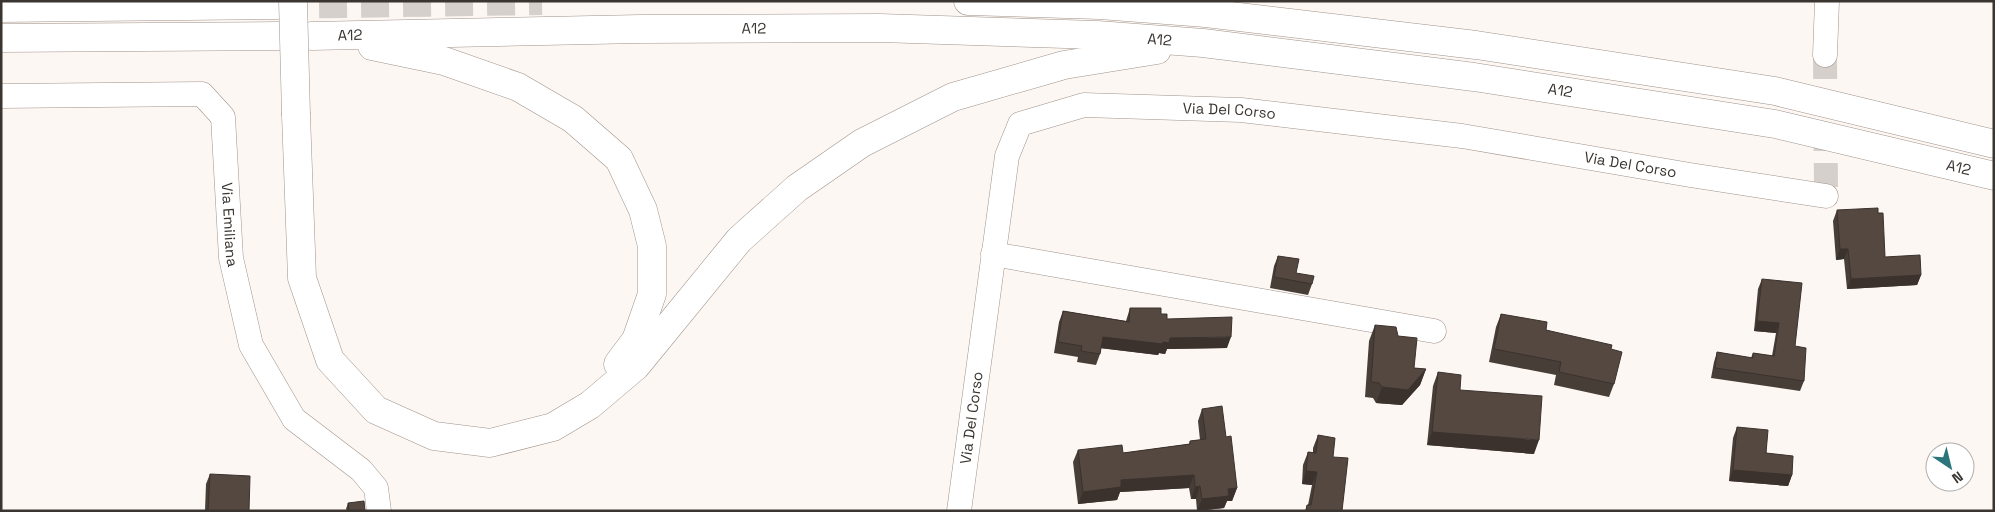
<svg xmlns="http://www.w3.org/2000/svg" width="1995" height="512" viewBox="0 0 1995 512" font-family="'Space Grotesk',sans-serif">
<rect width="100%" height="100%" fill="#fdf7f3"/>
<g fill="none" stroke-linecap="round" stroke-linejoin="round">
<path stroke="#d6d0cc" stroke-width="24" stroke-dasharray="24 12" stroke-linecap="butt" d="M1825,55L1826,190"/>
<path stroke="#d6d0cc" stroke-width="28" stroke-dasharray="28 14" stroke-linecap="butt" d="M277,5L542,1"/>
<g stroke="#a0938b" stroke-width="25">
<g id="minor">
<path d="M1825,55L1827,1"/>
<path id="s1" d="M1,96L202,94L223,117L231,258L251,345L294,419L361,470L376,488L379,511"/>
<path d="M993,254L1434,331"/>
<path id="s2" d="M959,511L1007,156L1020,124L1084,105L1241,110L1462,136L1690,175L1826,196"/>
</g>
</g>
<g stroke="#a0938b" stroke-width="29">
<g id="motorway">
<path d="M968,1L1100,5L1206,13L1476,45L1775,91L1994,144"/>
<path d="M1,8L277,5"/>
<path id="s3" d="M312,36L640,29L880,28L1097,35L1203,43L1474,77L1775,124L1994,176"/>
<path d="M1,38L278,36"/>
<path d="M372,46L444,61L518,87L573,119L619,159L643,210L652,246V294L636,340L618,364"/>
<path d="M296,115L302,278L330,360L376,410L434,436L490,443L553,427L590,405L636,366L739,240L797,188L862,143L953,97L1064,65L1157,50"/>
</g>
</g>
<use href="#minor" stroke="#fff" stroke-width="24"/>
<use href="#motorway" stroke="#fff" stroke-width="28"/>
<g stroke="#a0938b" stroke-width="29" stroke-linecap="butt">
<path id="motorway-bridge" d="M293,1L296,115"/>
</g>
<use href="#motorway-bridge" stroke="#fff" stroke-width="28"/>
</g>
<g fill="#483e38">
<path d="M1837,210L1878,213L1885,257L1921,275L1917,285L1847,289L1844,259L1836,260L1833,221Z"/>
<path d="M1278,256L1296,273L1312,284L1308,295L1270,288L1274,266Z"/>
<path d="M1762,279L1795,346L1804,381L1800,391L1711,378L1714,362L1717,352L1751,358L1753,353L1772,356L1776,333L1754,331L1758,289Z"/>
<path d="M1130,308L1161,314L1167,319L1227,348L1167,349L1165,354L1159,353L1158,355L1101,348L1100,354L1096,365L1077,362L1078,357L1054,353L1059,322L1063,311L1126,321Z"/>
<path d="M1501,314L1546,330L1611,349L1614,384L1609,397L1554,385L1556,375L1489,362L1496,327Z"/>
<path d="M1375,325L1398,336L1414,368L1426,369L1420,385L1402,405L1376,403L1373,398L1365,397L1369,341Z"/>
<path d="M1438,372L1460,390L1534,454L1427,445L1433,386Z"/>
<path d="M1202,409L1226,437L1237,488L1232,501H1227L1224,508L1197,511L1196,499H1191L1189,488L1120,492L1117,500L1078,504L1073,462L1078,450L1123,453L1189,444L1190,441L1200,440L1198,421Z"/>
<path d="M1737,427L1792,475L1788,486L1729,481L1733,438Z"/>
<path d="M1318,435L1333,457L1342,511H1305L1307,505H1308L1312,485L1302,484L1303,465L1308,452L1313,453V448Z"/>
<path d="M210,474L249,511H205L206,484Z"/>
<path d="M348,503L365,511H347L346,509Z"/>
</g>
<g fill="#3b322e">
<path d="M1840,249H1848L1844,259L1836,260Z"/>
<path d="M1921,275L1917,285L1847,289L1851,279Z"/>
<path d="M1757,321L1779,323L1776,333L1754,331Z"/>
<path d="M1103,337L1163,342L1170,338L1231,337L1227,348L1167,349L1165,354L1159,353L1158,355L1099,348Z"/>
<path d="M1426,369L1420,385L1402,405L1376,403L1382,387Z"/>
<path d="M1432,432L1539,440L1534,454L1427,445Z"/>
<path d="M1733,470L1792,475L1788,486L1729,481Z"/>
<path d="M1306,471L1317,472L1312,485L1302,484Z"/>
<path d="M1194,475L1189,488L1120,492L1117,500L1078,504L1083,492L1121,480Z"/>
<path d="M1200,486L1196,499H1191L1195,487Z"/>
<path d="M1237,488L1232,501H1227L1224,508L1197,511L1202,499L1228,489Z"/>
</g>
<g fill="#544841" stroke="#3b322e">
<path d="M1878,208V213H1883L1885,257L1920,255L1921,275L1851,279L1848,249H1840L1837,210Z"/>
<path d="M1278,256L1299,259L1296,273L1314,276L1312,284L1274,277Z"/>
<path d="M1762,279L1802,283L1795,346L1806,348L1804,381L1715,368L1717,352L1753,358V353L1774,356L1779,323L1757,321Z"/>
<path d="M1130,308H1161V314H1167V319L1232,317L1231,337L1170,338L1169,343L1163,342L1162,344L1103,337L1100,354L1081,351L1082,346L1058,342L1063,311L1129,322Z"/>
<path d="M1501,314L1547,322L1546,330L1612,345L1611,349L1622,352L1614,384L1559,372L1561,362L1494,349Z"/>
<path d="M1375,325L1396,327L1398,336L1417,338L1414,368L1426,369L1408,390L1382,387L1379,383L1371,382Z"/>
<path d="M1438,372L1461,375L1460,390L1542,396L1539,440L1432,432Z"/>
<path d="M1222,406L1226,437L1231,436L1237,488L1228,489L1229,496L1202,499L1200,486L1195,487L1194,475L1121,480V487L1083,492L1078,450L1122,445L1123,453L1190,444V441L1206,439L1202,409Z"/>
<path d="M1737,427L1768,430L1766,453L1793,456L1792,475L1733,470Z"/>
<path d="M1318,435L1335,438L1333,457L1348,458L1342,511H1306L1307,505H1311L1317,472L1306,471L1308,452L1316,453Z"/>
<path d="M210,474L250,476L249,511H208Z"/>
<path d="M364,501L365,511H349L348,503Z"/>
</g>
<g text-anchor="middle" stroke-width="5" stroke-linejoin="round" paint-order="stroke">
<g font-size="15" fill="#3a3531" stroke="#fff">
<text dy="5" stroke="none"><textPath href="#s3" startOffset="442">A12</textPath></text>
<text dy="5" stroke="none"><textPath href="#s3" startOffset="38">A12</textPath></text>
<text dy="5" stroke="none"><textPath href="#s3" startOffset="848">A12</textPath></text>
<text dy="5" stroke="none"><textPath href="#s3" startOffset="1252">A12</textPath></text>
<text dy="5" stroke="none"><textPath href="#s2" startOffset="605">Via Del Corso</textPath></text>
<text dy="5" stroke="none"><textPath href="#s2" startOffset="1010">Via Del Corso</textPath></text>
<text dy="5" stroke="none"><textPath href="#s3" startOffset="1658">A12</textPath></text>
<text dy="5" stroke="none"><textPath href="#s1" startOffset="340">Via Emiliana</textPath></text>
<text dy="5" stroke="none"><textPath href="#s2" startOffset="94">Via Del Corso</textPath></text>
</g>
</g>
<rect width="1995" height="512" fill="none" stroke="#3a3531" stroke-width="5"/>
<g transform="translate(1950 467) rotate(145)"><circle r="24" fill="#ffffff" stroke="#b0aead"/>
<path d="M0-4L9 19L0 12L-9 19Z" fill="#2c767b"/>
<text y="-8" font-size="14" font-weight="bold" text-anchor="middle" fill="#3a3531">N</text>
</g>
</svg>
